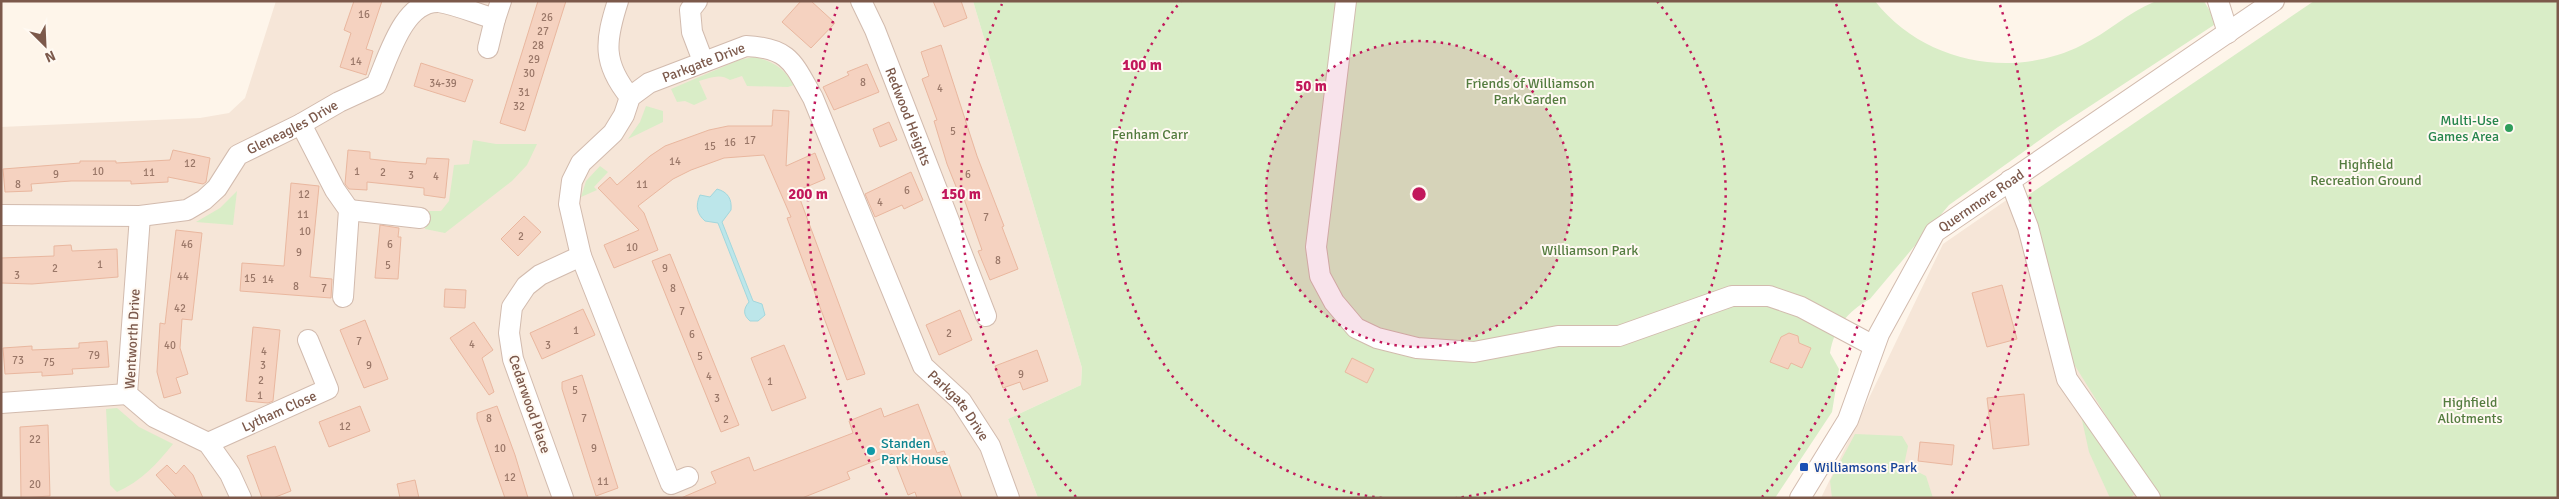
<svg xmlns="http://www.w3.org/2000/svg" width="2559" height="499" viewBox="0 0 2559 499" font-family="Signika,sans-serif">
<rect width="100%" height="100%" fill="#fef5ea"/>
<g fill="#f6e6d8">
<path d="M276,1H973L1082,368L1081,385L1008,419L1038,498H1V127L200,118L229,113L245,98Z"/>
<path d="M2008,199L2113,426L2143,475L2160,498H1821L1943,244Z"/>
</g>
<g fill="#d9edc7">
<path d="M973,1H1875C1923,63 2013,80 2082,45C2107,33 2129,12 2154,2C2164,0 2191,1 2204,1L2217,23L2058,127L1949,205L1870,299C1848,311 1834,328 1830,353L1839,369L1832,412L1775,498H1038L1008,419L1081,385L1082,368Z"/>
<path d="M2314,1H2558V498H2160L2143,475L2072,361L2024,198Z"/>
<path d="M753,57C772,60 785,69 794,85L788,87L747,86L742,76L730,80C720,73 710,78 699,81L707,99L694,105L685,101L677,102L671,89L739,60Z"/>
<path d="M646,106L663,111V122L628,139L640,122Z"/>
<path d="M473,140L496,144H537L527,165L512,181L445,233L425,229L427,211H441L449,201L454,165L469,164Z"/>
<path d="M600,166L608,172L594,187L597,190L581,197L586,181Z"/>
<path d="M237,191L233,225L196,222L220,208Z"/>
<path d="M117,408L139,427L173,444C158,463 140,482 117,492L110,485L106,409Z"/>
<path d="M2080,411L2136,493L2130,498H2110L2089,452Z"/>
<path d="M1855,434L1902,436L1908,446L1904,465L1926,476L1933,498H1832L1830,481Z"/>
</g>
<path fill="#bce6ea" stroke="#a2d7dc" d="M717,189C728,192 732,199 731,210L722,222L753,301L762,304L765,315L758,321H750C743,315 743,309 749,302L718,223L705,221C697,214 695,206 700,195L710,197Z"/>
<g fill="#f5d2c0" stroke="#e9b79f">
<path d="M354,1H382L366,49L373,51L366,75L340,67L351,33L344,30Z"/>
<path d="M538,1H566L525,131L500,123Z"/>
<path d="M801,1H811L835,23L811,48L782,22Z"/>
<path d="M933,1H961L967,18L944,27Z"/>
<path d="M941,45L977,156L1004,226L1002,227L1018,269L990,280L978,251L982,250L962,193L959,194L947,164L934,121L937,120L922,79L929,76L921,52Z"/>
<path d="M421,63L473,80L465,102L414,86Z"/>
<path d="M867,64L879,92L834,110L823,87L849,75L847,72Z"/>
<path d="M773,110L789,111L786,166L815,153L825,179L797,191L865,374L847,380L787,218L791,217L764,155L724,158L691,170L673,179L638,206L644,213L658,250L614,268L604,245L639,230L598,188L610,177L617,185L650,156L665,146L709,130L728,126H772Z"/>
<path d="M889,122L897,140L880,147L873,129Z"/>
<path d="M173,150L210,158L206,182L203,184L168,177V182L131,184V181H71L31,184L32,191L5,192L3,169L80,163V161H116V163L170,160Z"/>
<path d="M348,150L370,152V159L398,162L426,164L427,158L449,159L445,198L424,195V188L396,185L367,182V190L349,189L345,184Z"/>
<path d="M911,172L923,200L904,209L902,205L875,217L865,194Z"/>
<path d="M291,183L319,186L310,277L332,279L331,298L240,291L242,263L284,266Z"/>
<path d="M524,216L541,232L518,256L501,239Z"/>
<path d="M380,225L399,228L398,237H401L398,279L375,278Z"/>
<path d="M176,230L202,233L192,320L182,319L180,348L188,374L176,378L181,393L164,398L157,372L160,323L165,324Z"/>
<path d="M71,245L72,251L117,249L118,277L32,284L1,283V258L54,256V246Z"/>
<path d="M670,254L739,425L721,432L652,261Z"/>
<path d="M2002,285L2017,339L1987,347L1972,293Z"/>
<path d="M445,289L466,290L465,308L444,307Z"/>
<path d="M583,309L595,335L542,359L530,333Z"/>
<path d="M960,310L972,340L939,355L926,325Z"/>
<path d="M365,320L388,379L364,388L340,330Z"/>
<path d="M474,322L493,350L482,358L494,392L489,395L450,338Z"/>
<path d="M253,327L280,330L273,401L268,403L246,401Z"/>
<path d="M1789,333L1798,336L1799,343L1811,348L1802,368L1791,363L1788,369L1770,362L1781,337Z"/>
<path d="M107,341L109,367L72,369L73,374L42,376V372L5,374L3,348L32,346V350L79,348V343Z"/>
<path d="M784,345L806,398L772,411L751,358Z"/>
<path d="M1037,350L1048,381L1023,390L1020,382L1003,388L995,366Z"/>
<path d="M1352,358L1374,369L1367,383L1345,372Z"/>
<path d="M582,375L618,488L596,496L562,389V382Z"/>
<path d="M2024,394L2029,445L1993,449L1987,398Z"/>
<path d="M918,404L937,453L944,451L962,498H917L915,492L908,495L892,454L847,472L850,479L802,498H681L716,483L711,472L749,457L754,471L853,433L849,421L881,408L884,417Z"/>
<path d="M360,406L370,431L329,447L319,422Z"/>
<path d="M497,406L515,455L528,498H505L477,419V413Z"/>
<path d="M48,425L50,496L21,498L20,427Z"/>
<path d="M1920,442L1954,445L1952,465L1918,461Z"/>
<path d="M275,446L291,491L273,498H262L247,456Z"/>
<path d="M167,465L176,474L184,465L193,475L203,498H177L156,475Z"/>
<path d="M415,480L419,498H400L397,484Z"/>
</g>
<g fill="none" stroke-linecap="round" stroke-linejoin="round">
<g stroke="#d2bbae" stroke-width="22">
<g id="minor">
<path d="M618,1C605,41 602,63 630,97"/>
<path d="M697,1L690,10L692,32L703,61"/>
<path id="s1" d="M861,1L875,30L986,316"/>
<path d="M1346,1L1316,247L1320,276L1334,302L1356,328L1377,338L1417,348L1474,352L1558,336H1619L1732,296H1769L1801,307L1874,346"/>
<path d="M2218,1L2228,33"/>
<path d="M488,48L495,19"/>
<path d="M301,124L335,190L349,210L343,297"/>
<path d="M2010,180L2028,227L2067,379L2150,498"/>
<path d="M349,210L420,218"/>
<path id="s2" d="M1,215L140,216L187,210L204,200L217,188L238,155L301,124L339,102L376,85C388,59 403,0 439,2C458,5 477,14 495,19L501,1"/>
<path d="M140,216L127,394L154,417L208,443L230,474L241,498"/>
<path d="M1,403L127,394"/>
<path id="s3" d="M208,443L328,389L308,340"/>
<path id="s4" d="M688,477L671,484L581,256L569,204L572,181L581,163L613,133L624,115L630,97L649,83L746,46C790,48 793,63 813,98L923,366L961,401L990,446L1009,498"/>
<path d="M563,498L513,359L509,333L512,307L526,286L540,275L581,256"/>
<path id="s5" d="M1800,498L1848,420L1879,334L1935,232L2274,1"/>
</g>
</g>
<use href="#minor" stroke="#fff" stroke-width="20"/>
</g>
<circle cx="1419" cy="194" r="153" fill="#c2185b" fill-opacity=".12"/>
<g fill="none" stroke="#c2185b" stroke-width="2.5" stroke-dasharray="2.5 5">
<circle cx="1419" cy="194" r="153"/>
<path d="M1382 498A306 306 0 0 1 1181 1M1657 1A306 306 0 0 1 1456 498"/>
<path d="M1076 497A458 458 0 0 1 1002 4M1836 4A458 458 0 0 1 1762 497"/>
<path d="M887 495A611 611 0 0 1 838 5M2000 5A611 611 0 0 1 1951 495"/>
</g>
<circle fill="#2e9e5b" stroke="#fff9f2" stroke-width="2" cx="2509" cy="128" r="5"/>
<circle fill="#0f9aa8" stroke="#fff9f2" stroke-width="2" cx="871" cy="451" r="5"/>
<rect fill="#1a4fb4" stroke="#fff9f2" stroke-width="2" x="1799" y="462" width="10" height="10" rx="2.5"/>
<g text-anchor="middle" stroke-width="4" stroke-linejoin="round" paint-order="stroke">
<g font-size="11" fill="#9a7768">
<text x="364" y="18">16</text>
<text x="547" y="21">26</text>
<text x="543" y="35">27</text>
<text x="538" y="49">28</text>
<text x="534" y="63">29</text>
<text x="356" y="65">14</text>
<text x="529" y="77">30</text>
<text x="863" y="86">8</text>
<text x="443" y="87">34-39</text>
<text x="940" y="92">4</text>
<text x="524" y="96">31</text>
<text x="519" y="110">32</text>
<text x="953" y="135">5</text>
<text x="750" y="144">17</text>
<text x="730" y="146">16</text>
<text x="710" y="150">15</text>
<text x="675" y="165">14</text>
<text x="190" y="167">12</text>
<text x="98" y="175">10</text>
<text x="357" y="175">1</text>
<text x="149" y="176">11</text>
<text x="383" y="176">2</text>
<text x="56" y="178">9</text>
<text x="968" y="178">6</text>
<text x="411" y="179">3</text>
<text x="436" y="180">4</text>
<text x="18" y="188">8</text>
<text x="642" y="188">11</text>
<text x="907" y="194">6</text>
<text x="304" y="198">12</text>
<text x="880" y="206">4</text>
<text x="303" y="218">11</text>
<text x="986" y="221">7</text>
<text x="305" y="235">10</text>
<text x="521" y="240">2</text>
<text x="187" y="248">46</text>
<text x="390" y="248">6</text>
<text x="632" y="251">10</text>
<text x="299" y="256">9</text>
<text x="998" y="264">8</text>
<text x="100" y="268">1</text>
<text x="388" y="269">5</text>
<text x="55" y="272">2</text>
<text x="665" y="272">9</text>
<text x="17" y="279">3</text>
<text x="183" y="280">44</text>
<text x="250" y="282">15</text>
<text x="268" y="283">14</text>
<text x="296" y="290">8</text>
<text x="324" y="292">7</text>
<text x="673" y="292">8</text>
<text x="180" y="312">42</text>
<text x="682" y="315">7</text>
<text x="576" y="334">1</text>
<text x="949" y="337">2</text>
<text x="692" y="338">6</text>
<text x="359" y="345">7</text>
<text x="472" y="348">4</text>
<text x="170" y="349">40</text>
<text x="548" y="349">3</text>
<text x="264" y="355">4</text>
<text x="94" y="359">79</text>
<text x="700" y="360">5</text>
<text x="18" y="364">73</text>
<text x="49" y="366">75</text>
<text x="263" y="369">3</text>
<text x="369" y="369">9</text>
<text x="1021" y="378">9</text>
<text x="709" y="380">4</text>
<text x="261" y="384">2</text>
<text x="770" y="385">1</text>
<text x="575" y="394">5</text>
<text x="260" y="399">1</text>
<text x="717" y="402">3</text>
<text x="489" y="422">8</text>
<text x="584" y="422">7</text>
<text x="726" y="423">2</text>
<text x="345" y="430">12</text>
<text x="35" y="443">22</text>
<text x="500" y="452">10</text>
<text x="594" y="452">9</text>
<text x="510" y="481">12</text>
<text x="603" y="485">11</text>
<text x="35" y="488">20</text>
</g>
<g font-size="14" fill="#7c594b" stroke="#fff9f2">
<text dy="5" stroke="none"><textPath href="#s4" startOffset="526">Parkgate Drive</textPath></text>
<text dy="5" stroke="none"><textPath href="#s1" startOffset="125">Redwood Heights</textPath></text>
<text dy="5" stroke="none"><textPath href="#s2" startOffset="324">Gleneagles Drive</textPath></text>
<text dy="5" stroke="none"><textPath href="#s5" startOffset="355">Quernmore Road</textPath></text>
<text transform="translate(132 339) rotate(-87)" y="5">Wentworth Drive</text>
<text transform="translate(530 404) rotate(71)" y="5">Cedarwood Place</text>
<text dy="5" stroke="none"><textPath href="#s4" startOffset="1006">Parkgate Drive</textPath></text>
<text dy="5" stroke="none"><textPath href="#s3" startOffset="78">Lytham Close</textPath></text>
</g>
<g font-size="14" fill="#547c3f" stroke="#fff9f2">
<text x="1530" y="88">Friends of Williamson<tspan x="1530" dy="16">Park Garden</tspan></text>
<text x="1150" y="139">Fenham Carr</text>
<text x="2366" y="169">Highfield<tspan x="2366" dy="16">Recreation Ground</tspan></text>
<text x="1590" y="255">Williamson Park</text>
<text x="2470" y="407">Highfield<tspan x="2470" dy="16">Allotments</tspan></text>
</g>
<g font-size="14" fill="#27864d" stroke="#fff9f2" text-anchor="end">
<text x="2499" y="125">Multi-Use<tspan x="2499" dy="16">Games Area</tspan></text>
</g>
<g font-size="14" fill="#0d838f" stroke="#fff9f2" text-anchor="start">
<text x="881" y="448">Standen<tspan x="881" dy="16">Park House</tspan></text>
</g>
<g font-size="14" fill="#164399" stroke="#fff9f2" text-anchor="start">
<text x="1814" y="472">Williamsons Park</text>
</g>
</g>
<circle cx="1419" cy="194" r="8" fill="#c2185b" stroke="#fff9f2" stroke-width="2.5"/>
<g font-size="15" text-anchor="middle" font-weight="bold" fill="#c2185b" stroke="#fff9f2" stroke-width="4" stroke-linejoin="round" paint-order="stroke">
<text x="1142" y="70">100 m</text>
<text x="1311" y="91">50 m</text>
<text x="808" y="199">200 m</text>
<text x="961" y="199">150 m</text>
</g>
<rect width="2559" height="499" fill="none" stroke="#7c594b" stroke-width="5"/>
<g transform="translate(45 45) rotate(156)" stroke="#fff9f2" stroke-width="4" paint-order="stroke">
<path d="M0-4L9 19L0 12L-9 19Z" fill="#7c594b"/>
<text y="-8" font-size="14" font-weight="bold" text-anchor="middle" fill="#7c594b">N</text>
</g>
</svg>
